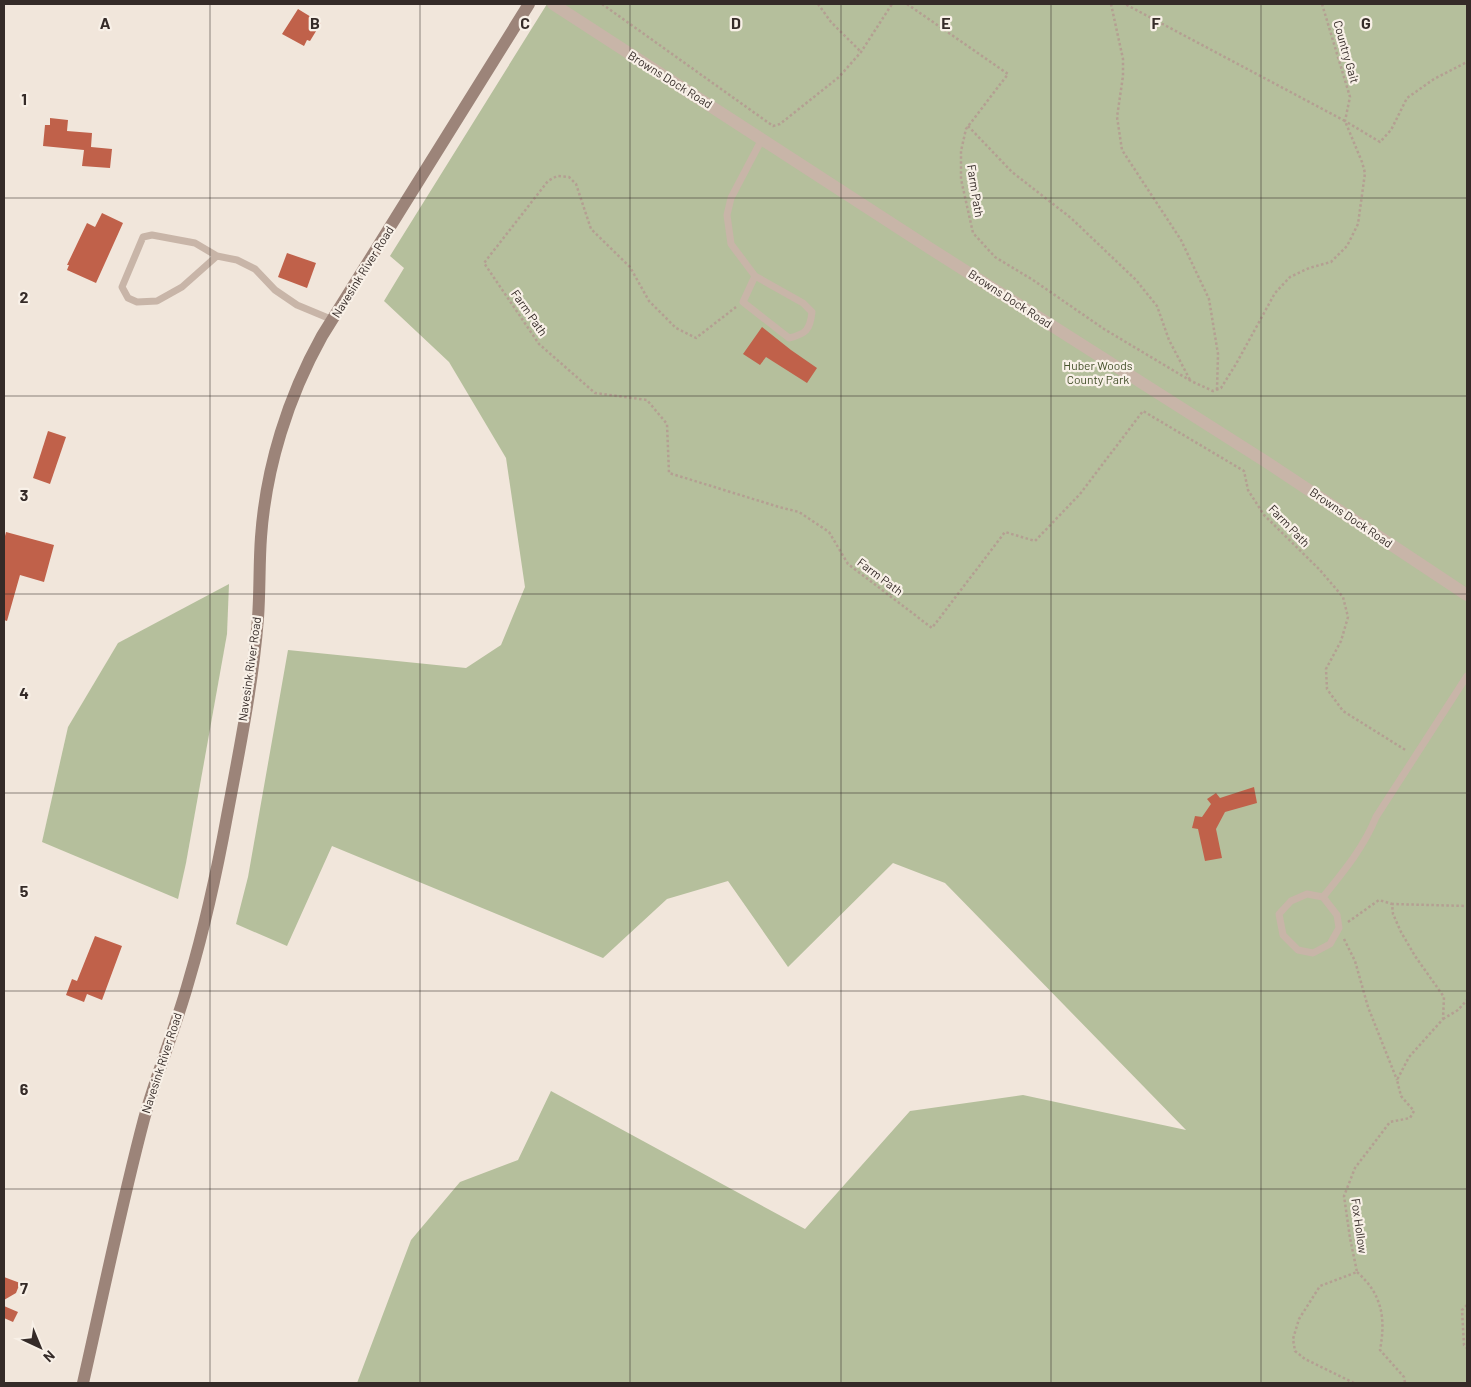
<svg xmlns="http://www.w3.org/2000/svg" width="1471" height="1387" viewBox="0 0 1471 1387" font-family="Barlow,sans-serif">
<rect width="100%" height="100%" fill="#f1e6db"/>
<g fill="#b5bf9c">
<path d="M547,4H1467V1383H357L411,1240L460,1182L518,1160L551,1091L805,1229L910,1111L1023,1095L1186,1130L945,883L893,863L788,967L728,881L667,899L603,958L332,846L287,946L236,924L248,877L288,650L466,668L501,645L525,587L506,458L449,362L384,301L404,268L390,256Z"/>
<path d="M229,584L227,634L186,863L178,899L42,842L68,727L118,643Z"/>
</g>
<g fill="#c0614a">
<path d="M298,9L321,23L310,41L307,40L304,46L282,34Z"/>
<path d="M50,118L68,120L67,131L92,133L91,147L112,149L110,168L82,166L84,150L43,146L45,125H50Z"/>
<path d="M102,213L123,223L96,283L67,270L69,265H67L87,223L95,227Z"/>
<path d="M287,253L316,263L307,288L278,277Z"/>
<path d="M762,327L791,350L817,368L807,383L766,357L760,365L743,354Z"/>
<path d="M48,431L66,437L50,484L33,478Z"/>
<path d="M6,532L54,545L44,582L20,575L7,621L4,620V540Z"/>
<path d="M1254,787L1257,803L1225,812L1216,829L1222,858L1205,861L1198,829L1192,828L1195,816L1202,817L1211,804L1207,799L1216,793L1220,798Z"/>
<path d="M95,936L122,946L102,1000L87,994L84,1002L66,995L72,979L77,981Z"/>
<path d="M4,1277L20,1283L16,1293L4,1300Z"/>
<path d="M4,1306L18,1312L13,1322L4,1318Z"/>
</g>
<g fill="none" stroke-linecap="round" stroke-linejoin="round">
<g stroke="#b49f92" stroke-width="2.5" stroke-dasharray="2.5 2.5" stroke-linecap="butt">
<path d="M602,4L773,126L780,124L839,77L861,52L892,4"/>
<path d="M818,4L831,22L861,52"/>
<path d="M907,4L1008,74L966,129L961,151V179L973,233L995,257L1033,280L1104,329L1191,381L1213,391L1221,388L1236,364L1275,293L1290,277L1309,268L1331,262L1347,246L1358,224L1365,173L1362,162L1345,121L1125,4"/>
<path d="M1111,4L1123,59V76L1117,117L1122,150L1181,240L1209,299L1218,354L1217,390"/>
<path d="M1322,4L1350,97L1345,121L1380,142L1391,130L1407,98L1434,79L1467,62"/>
<path d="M968,126L1012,172L1071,218L1136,280L1157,306L1169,340L1190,380"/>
<path d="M736,307L696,338L676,328L649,301L630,267L591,229L576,184L569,177L557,176L548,181L484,263L539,344L595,393L647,400L667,424L669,473L779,507L799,512L829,532L848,564L932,628L1005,532L1035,541L1080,494L1143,411L1244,471L1248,490L1264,515L1319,569L1343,597L1348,617L1341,641L1326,669L1327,689L1343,711L1407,751"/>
<path d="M1348,922L1379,900L1392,904"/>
<path d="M1344,939L1355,961L1368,1007L1397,1080"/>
<path d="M1443,1019L1458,1010L1467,1000"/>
<path d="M1357,1272C1382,1294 1386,1318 1380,1350L1404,1377L1405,1383"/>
<path d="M1467,1305L1462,1310L1464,1345L1467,1348"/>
<path d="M1354,1383L1305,1359L1295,1351L1293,1339L1299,1319L1320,1286L1357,1272L1350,1238L1344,1196L1355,1168L1390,1122L1410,1118L1414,1111L1401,1096L1397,1080L1409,1057L1443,1019L1444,997L1415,956L1401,932L1393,914L1392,904L1467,906"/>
</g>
<g stroke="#c8b5a8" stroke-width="7">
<path d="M217,256L182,287L157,301L137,302L128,298L122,287L143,237L152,235L195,243L217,256L237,260L255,269L275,290L297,305L333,320"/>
<path d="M755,276L803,303L812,312C810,330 806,334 789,338L743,302L755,276L731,244L727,215L731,198L762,139"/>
<path d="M1307,894L1323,897L1337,915L1339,928L1330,944L1313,953L1298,950L1283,935L1279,914L1291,901Z"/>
<path d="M1323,897C1344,871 1364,847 1376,817L1467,676"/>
</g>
<path stroke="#c8b5a8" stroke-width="12" d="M553,4L931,249L1268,463L1467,595"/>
<path stroke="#9c8479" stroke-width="12" d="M83,1383C103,1295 121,1206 144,1119C157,1072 176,1027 189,980C205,926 217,871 227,816C239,752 253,683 258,618C260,591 259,564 261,537C266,467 288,397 322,336L529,4"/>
</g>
<path fill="none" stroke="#352b28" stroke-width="1" stroke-opacity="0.55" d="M210,4V1383M420,4V1383M630,4V1383M841,4V1383M1051,4V1383M1261,4V1383M4,198H1467M4,396H1467M4,594H1467M4,793H1467M4,991H1467M4,1189H1467"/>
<g text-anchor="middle" stroke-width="4.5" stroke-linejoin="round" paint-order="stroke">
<g font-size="12" fill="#352b28" stroke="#f8f0e7">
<text transform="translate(1346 52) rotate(74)" y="4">Country Gait</text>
<text transform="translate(670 80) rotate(32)" y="4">Browns Dock Road</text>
<text transform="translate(975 191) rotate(81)" y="4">Farm Path</text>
<text transform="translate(363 272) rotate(-58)" y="4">Navesink River Road</text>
<text transform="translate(1010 299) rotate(33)" y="4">Browns Dock Road</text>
<text transform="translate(529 313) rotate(55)" y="4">Farm Path</text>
<text transform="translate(1351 518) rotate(34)" y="4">Browns Dock Road</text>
<text transform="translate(1289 526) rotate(46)" y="4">Farm Path</text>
<text transform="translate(880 577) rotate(37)" y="4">Farm Path</text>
<text transform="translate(250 669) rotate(-82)" y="4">Navesink River Road</text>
<text transform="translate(162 1063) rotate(-72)" y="4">Navesink River Road</text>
<text transform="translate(1359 1226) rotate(82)" y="4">Fox Hollow</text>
</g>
<g font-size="12" fill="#46522d" stroke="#f8f0e7">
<text x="1098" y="370">Huber Woods<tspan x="1098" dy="14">County Park</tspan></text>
</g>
</g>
<g font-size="16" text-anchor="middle" font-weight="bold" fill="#352b28" stroke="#f8f0e7" stroke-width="4.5" stroke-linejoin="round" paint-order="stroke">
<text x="105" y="29">A</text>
<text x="315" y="29">B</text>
<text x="525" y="29">C</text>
<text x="736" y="29">D</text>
<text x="946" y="29">E</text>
<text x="1156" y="29">F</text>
<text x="1366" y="29">G</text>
<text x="24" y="105">1</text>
<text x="24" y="303">2</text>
<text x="24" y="501">3</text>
<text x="24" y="699">4</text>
<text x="24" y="897">5</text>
<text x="24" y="1095">6</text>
<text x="24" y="1294">7</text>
</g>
<rect width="1471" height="1387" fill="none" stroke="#352b28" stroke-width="10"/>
<g transform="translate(40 1347) rotate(136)" stroke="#f8f0e7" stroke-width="4" paint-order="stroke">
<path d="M0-4L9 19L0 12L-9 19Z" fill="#352b28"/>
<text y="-8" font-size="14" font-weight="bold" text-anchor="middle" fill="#352b28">N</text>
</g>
</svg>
